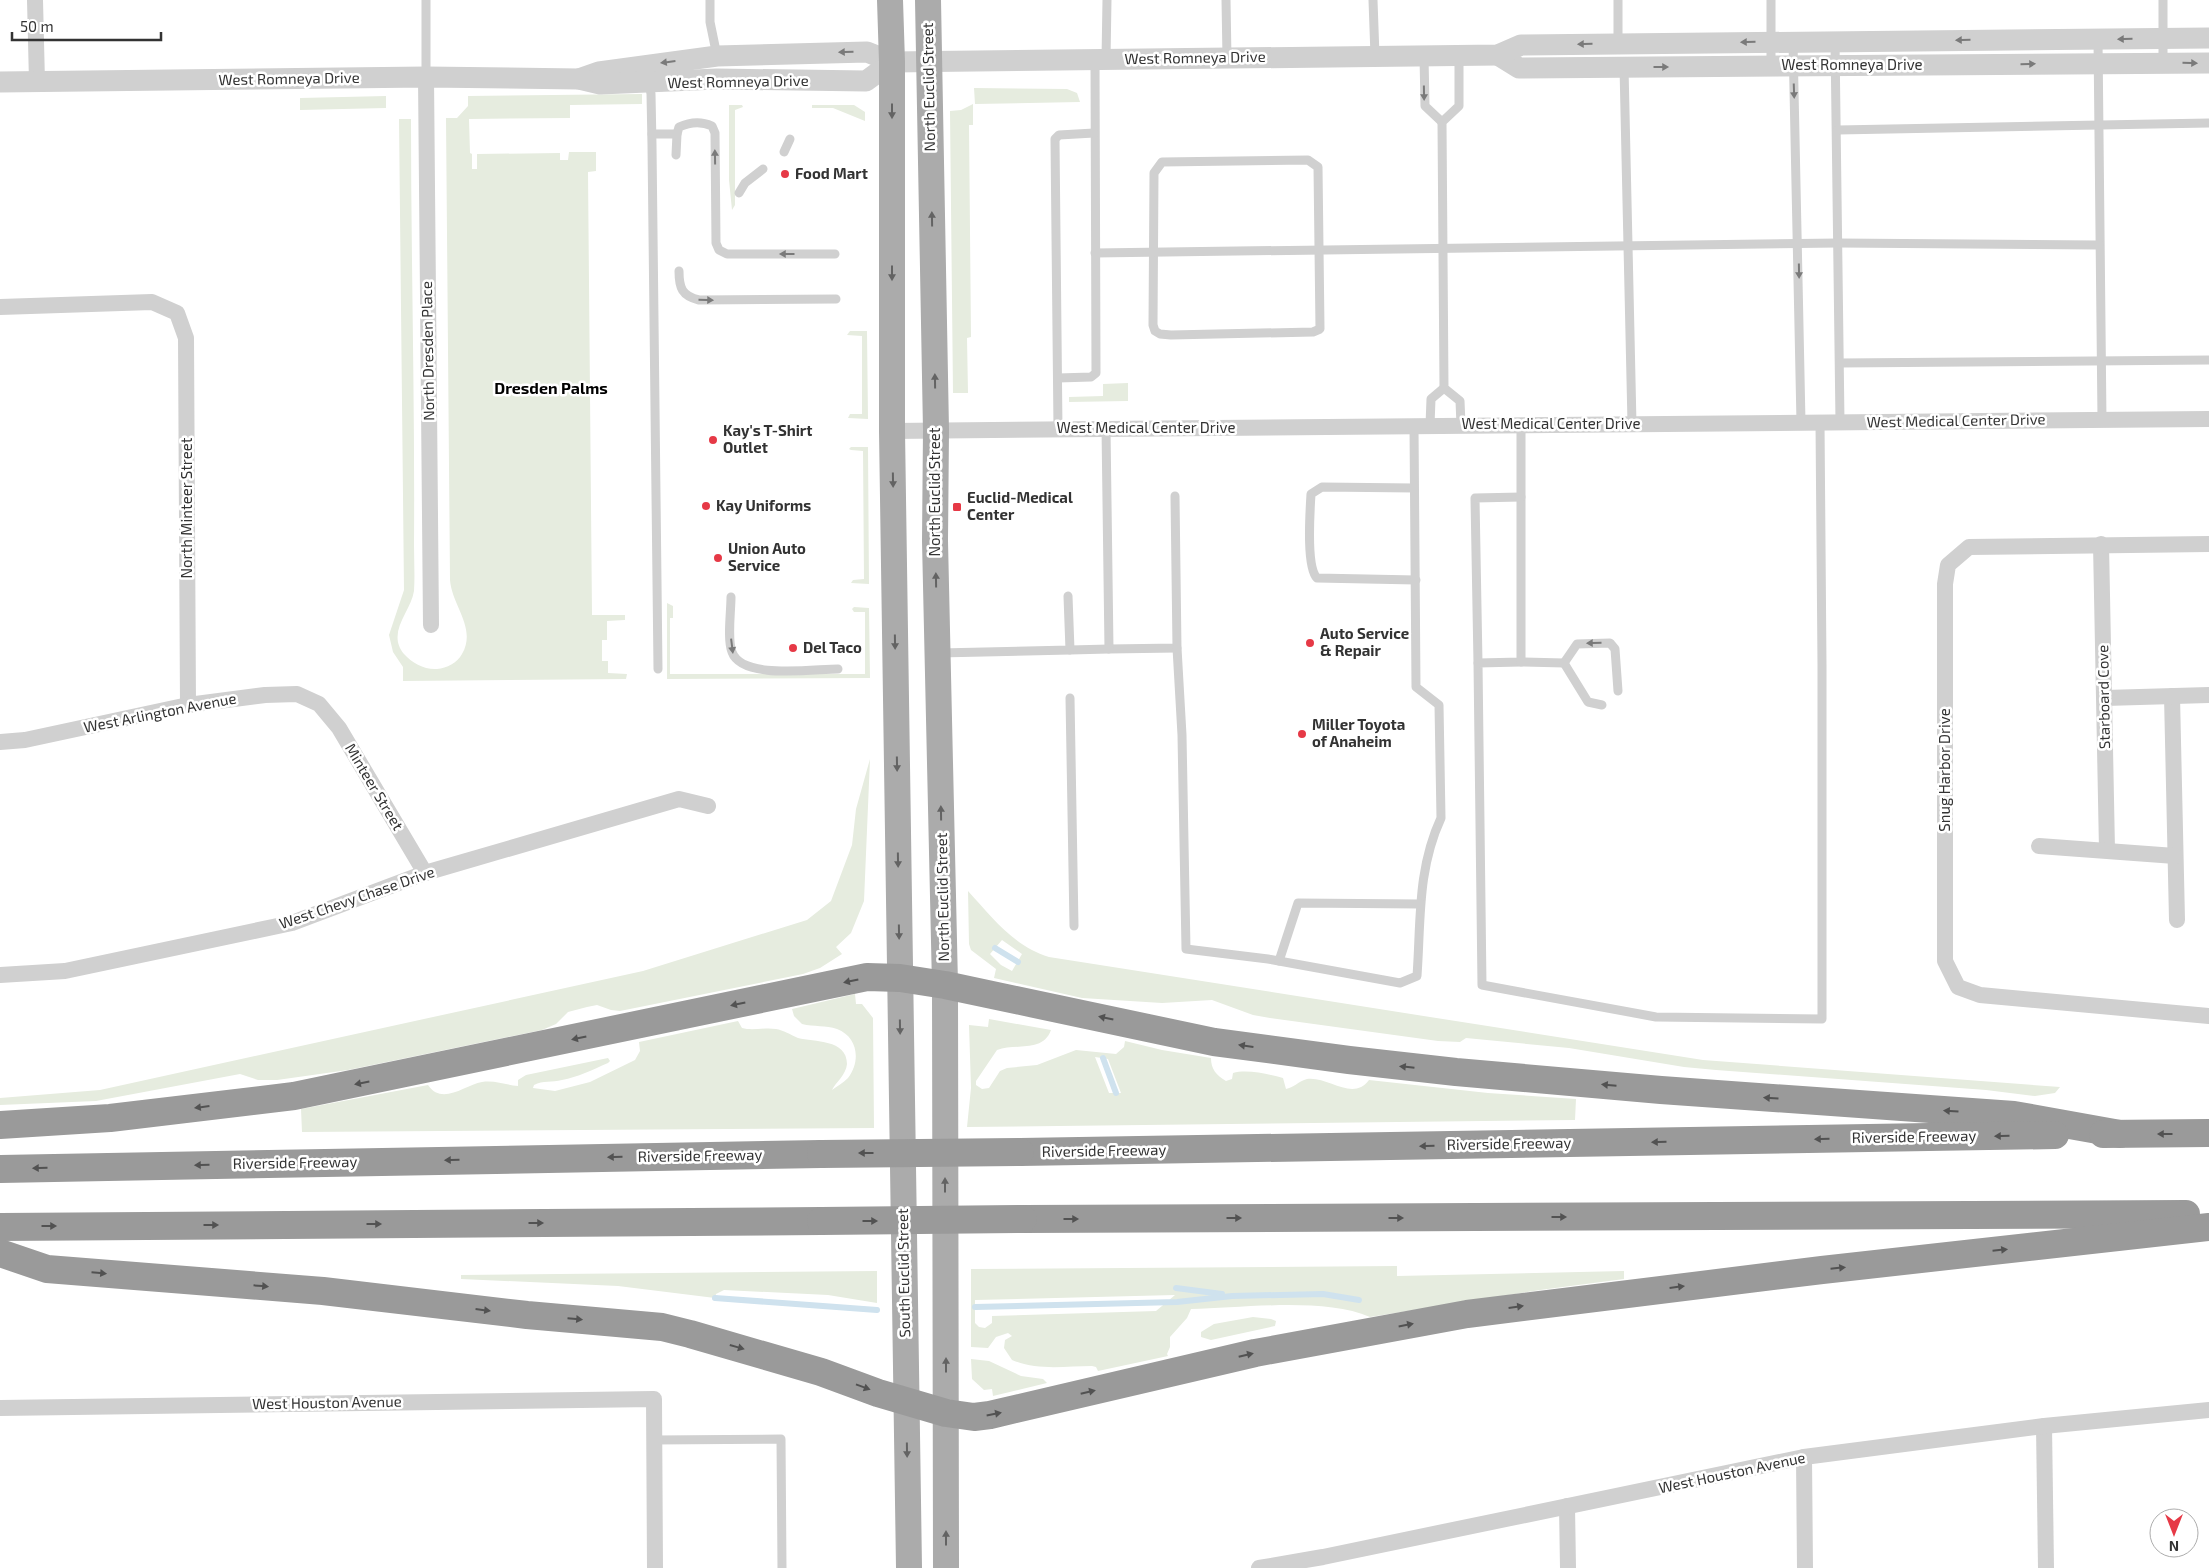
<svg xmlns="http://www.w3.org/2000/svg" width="2209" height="1568" viewBox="0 0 2209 1568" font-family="'Exo 2',sans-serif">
<rect width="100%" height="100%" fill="#fff"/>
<g fill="#e6ecdf" fill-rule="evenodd">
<path d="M974,88L1067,89L1077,93L1080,102L975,104Z"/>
<path d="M642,94V104L570,105V118L469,119L470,153L472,154V169H477V154L560,153V160H568L569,152H596V171L588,172L592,615H625V620L607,621V640H602V661H608V673L627,674L626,679L403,681V667L393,652L389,635L404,590L399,119H411C411,261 415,403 414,545C414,560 415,576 414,591C411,612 386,632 404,654C412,663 425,670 437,669C447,668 457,663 462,654C477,628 452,606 450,580L446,118H457L468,106V96Z"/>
<path d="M386,96V108L300,110V98Z"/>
<path d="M973,104V125H969L971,337L967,338L968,393H953L950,111L961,110Z"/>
<path d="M729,105H742L743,107L735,110V205L732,210L729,180Z"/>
<path d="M812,105H854L865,112V121L833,108H812Z"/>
<path d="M850,331H867L868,419L848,418L850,414H862V336L847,335Z"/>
<path d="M1128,383V401L1069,402V397L1103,396V384Z"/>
<path d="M851,447H868L869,584L851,583L853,580L864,579L863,451L851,450L849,449Z"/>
<path d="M667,603L673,606V618H670V674H865V612H854L852,609L854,607L869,608L870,678L667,679Z"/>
<path d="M870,759L864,901L851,933L836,947L842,954L820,968L803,974L620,1011L611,1010L597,1005L587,1007L568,1012L556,1024L542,1030L348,1070L277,1080H258L240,1074L96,1101L0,1105V1098L100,1090L643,971L807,920L831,901L852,845L856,809Z"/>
<path d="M968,891C992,917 1013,946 1049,957L1703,1060L2060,1087L2055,1093L2035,1096L1986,1090L1716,1070L1684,1067L1569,1048L1466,1038L1460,1042L1438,1041L1270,1018L1253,1015L1212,1000L1162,1003L1082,998L994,978L996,969L971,950L969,944ZM1002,940L1022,954L1012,971L1001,965L990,954Z"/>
<path d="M855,994L856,1004H862L873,1018L874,1128L302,1132L301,1109L428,1085C442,1106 465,1085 482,1082C495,1080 506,1085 518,1086V1080L526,1075L608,1058L610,1061L608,1063C592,1070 578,1077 562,1080C552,1083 543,1080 534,1085L533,1088L555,1091L590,1082L635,1060L640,1051L639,1042L738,1021L742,1028C753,1031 765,1027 776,1029C783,1030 791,1035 798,1038C814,1042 847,1039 847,1064C846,1075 836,1082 832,1090C837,1086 843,1083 848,1078C861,1061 858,1037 837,1029C826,1025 814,1027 802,1024L794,1016L792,1009Z"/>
<path d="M989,1019L1051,1030C1043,1053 1015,1043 997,1050L976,1081V1085L982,1089L989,1088L1000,1071L1007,1068L1037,1065L1076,1050L1116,1054L1124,1047L1125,1041L1162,1050L1211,1058C1211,1069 1216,1075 1226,1081L1232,1079L1233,1073C1247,1069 1268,1074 1283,1078L1286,1089C1293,1088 1299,1081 1307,1079C1328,1076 1353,1102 1369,1080L1488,1093L1576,1099L1575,1120L967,1127L971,1088L969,1025L988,1027ZM1095,1057L1108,1059L1121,1093H1109Z"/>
<path d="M1397,1266V1276L1624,1271V1279L1540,1290L1370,1317C1323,1297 1243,1308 1191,1309L1187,1318L1170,1337V1347L1167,1354L1168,1356L1098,1371L1096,1367L1092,1366C1066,1366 1037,1371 1012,1360L1004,1348L1005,1340L1012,1336L1008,1333L996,1337L988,1348L971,1347V1269ZM1175,1295L1156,1311L992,1316V1323L985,1328L979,1327L975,1323V1300Z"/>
<path d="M877,1271V1303L828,1295L724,1290L716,1294L715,1298L618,1286L461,1279V1275Z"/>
<path d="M1253,1317L1271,1319L1276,1321L1275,1326L1211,1340L1201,1337V1332L1214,1324Z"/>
<path d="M971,1359L989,1361L1021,1376L1043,1379L1047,1383L993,1396L992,1389L984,1390L972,1379Z"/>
</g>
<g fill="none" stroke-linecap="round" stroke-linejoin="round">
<g stroke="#cfe2ee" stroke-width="6">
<path d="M995,948L1018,962"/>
<path d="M1103,1058L1116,1093"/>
<path d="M1176,1288L1222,1294"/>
<path d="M715,1298L877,1310"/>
<path d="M975,1307L1177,1302L1232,1296L1323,1294L1359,1300"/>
</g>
<g stroke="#d0d0d0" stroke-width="9">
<path d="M710,0V22L717,56"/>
<path d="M1226,0L1227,58"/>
<path d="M1373,0L1375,56"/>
<path d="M1618,0V44"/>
<path d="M1771,0V65"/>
<path d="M2098,40L2102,420"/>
<path d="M1793,42L1801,422"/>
<path d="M1835,42L1840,422"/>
<path d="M1424,56L1425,106L1442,122"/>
<path d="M1459,56V106L1442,122L1444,388L1460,401L1461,425"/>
<path d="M1106,59L1107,0"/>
<path d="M2163,62V0"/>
<path d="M1624,67L1632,424"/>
<path d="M426,77V0"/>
<path d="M649,82L651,94L652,145L658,669"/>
<path d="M1838,130L2209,123"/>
<path d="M652,134H677"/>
<path d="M784,152L790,139"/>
<path d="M676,155L677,134L679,127C690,122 701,121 712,126L715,133L716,243L719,250L727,254H835"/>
<path d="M1308,160L1318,167L1320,329L1313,332L1171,335L1160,334L1155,331L1153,325L1154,173L1162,162Z"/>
<path d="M739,193L745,183L763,169"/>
<path d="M1095,253L1838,243L2099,245"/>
<path d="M679,271C679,288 682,296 699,300L836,299"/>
<path d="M1840,363L2209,360"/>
<path d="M1058,378L1091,377L1096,373L1095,60"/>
<path d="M1430,425L1431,399L1444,388"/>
<path d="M1521,425V662L1478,663L1482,985L1656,1017L1822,1019V665L1820,422"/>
<path d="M1106,428L1109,649L1177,648L1175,496"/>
<path d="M1058,429L1055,139L1059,135L1094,133"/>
<path d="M1414,488L1322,487L1311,494C1310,511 1306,567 1317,578L1416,580"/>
<path d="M731,597C731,612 727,639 732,652C742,680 813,669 838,669"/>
<path d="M1177,648L1182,735L1186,949L1268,959L1400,983L1417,976C1421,921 1417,870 1441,818L1439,705L1416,687L1414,426"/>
<path d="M1070,650L1109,649"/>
<path d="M939,653L1070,650L1068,596"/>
<path d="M1521,662L1564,663"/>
<path d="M1478,663L1475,498L1521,497"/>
<path d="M1564,663L1577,644L1610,643L1615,649L1618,691"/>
<path d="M1564,663L1588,702L1602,705"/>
<path d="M1070,698L1074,926"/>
<path d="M1279,961L1298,903L1420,904"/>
<path d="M654,1440L781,1439L782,1568"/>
</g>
<g stroke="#d0d0d0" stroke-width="16">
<path d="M35,0L37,82"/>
<path d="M426,77L431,625"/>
<path d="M0,307L152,302L177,313L186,338L188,705"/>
<path d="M892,431L2209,419"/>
<path d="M2101,544L2107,850"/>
<path d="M2209,544L1969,547L1948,565L1945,584V961L1958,987L1980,995L2209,1016"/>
<path d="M2172,696L2177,920"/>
<path d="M2105,698L2209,695"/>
<path d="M0,742L25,740L188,705L265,695L297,694L319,704L339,728L425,873"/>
<path d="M2039,846L2175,856"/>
<path d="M0,975L65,971L292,923L425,873L679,799L708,806"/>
<path d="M0,1408L654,1399L655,1568"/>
<path d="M2044,1426L2046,1568"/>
<path d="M1804,1457L1805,1568"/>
<path d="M1567,1506L1568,1568"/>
<path d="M1259,1568L1323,1557L1804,1457L2044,1426L2209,1410"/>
</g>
<g stroke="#d0d0d0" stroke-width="21">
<path d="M1498,55L1519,68L2209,63"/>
<path d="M579,79L599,72L717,56L867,52L892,62L1498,55L1521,45L2209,38"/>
<path d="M0,82L426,77L579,79L600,84L717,79L866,81L892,62"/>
</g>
<g stroke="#ababab" stroke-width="26">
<path d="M890,0L892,62V431L909,1568"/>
<path d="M928,0L936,430L935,541L945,985L946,1568"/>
</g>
<g stroke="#9a9a9a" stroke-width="28">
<path d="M0,1125L110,1118L294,1096L867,977L900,978L945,985L1214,1042L1349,1060L1456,1072L1661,1090L2014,1115L2120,1134"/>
<path d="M2103,1134L2209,1133"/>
<path d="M1020,1152L2055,1135"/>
<path d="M0,1169L821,1154"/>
<path d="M1023,1219L2186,1214"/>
<path d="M0,1227L821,1221"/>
<path d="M0,1253L47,1269L323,1291L527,1315L662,1327L690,1334L821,1372L878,1393L946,1413L974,1417L990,1415L1255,1353L1467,1314L1822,1270L2209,1227"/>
</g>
<g stroke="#9a9a9a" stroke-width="28">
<path d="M821,1154L1020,1152"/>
<path d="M821,1221L1023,1219"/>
</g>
</g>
<defs><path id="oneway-solid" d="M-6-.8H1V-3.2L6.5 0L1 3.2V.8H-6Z" transform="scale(1.25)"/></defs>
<g fill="#7a7a7a">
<use href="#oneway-solid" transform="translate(2125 39) rotate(179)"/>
<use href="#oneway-solid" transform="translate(1963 40) rotate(179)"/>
<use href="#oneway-solid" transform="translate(1748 42) rotate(179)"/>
<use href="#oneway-solid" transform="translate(1585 44) rotate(179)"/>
<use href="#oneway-solid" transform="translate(846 52) rotate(178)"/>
<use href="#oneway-solid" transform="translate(668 62) rotate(173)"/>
<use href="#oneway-solid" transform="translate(2190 63) rotate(1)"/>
<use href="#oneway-solid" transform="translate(2028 64) rotate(-1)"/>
<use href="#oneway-solid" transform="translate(1661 67)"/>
<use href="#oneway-solid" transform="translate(1794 91) rotate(88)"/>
<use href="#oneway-solid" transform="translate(1424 93) rotate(89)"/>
<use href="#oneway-solid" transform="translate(715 157) rotate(-91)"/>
<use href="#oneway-solid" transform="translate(787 254) rotate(180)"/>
<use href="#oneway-solid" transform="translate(1799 271) rotate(89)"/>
<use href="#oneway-solid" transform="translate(706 300) rotate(1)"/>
<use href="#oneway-solid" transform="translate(1594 643) rotate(179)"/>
<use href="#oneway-solid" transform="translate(732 646) rotate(83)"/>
</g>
<g fill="#636363">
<use href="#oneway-solid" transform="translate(892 111) rotate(90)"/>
<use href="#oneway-solid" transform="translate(932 219) rotate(-91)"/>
<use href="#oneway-solid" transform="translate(892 273) rotate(90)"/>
<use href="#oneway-solid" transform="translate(935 381) rotate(-91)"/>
<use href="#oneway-solid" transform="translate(893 480) rotate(89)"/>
<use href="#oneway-solid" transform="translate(936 580) rotate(-91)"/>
<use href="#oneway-solid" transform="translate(895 642) rotate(89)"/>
<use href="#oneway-solid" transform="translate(897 764) rotate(89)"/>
<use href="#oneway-solid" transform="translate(941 813) rotate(-91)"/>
<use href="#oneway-solid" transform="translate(898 860) rotate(89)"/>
<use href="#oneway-solid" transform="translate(899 932) rotate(89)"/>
<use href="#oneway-solid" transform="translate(900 1027) rotate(89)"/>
<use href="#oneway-solid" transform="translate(945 1185) rotate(-90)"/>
<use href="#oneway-solid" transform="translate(946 1365) rotate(-90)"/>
<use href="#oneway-solid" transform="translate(907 1450) rotate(89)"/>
<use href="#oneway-solid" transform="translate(946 1538) rotate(-90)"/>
</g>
<g fill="#525252">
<use href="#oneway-solid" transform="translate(851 981) rotate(168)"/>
<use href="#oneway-solid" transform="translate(738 1004) rotate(168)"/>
<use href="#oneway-solid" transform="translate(1106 1018) rotate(-168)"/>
<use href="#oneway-solid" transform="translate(579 1038) rotate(168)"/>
<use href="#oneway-solid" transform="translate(1246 1046) rotate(-172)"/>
<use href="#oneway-solid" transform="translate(1407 1067) rotate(-174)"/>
<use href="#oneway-solid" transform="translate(362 1083) rotate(169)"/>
<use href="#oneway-solid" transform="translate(1609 1085) rotate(-175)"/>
<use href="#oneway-solid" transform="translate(1771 1098) rotate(-176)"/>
<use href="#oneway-solid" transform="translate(202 1107) rotate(173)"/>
<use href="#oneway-solid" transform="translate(1951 1111) rotate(-176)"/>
<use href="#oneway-solid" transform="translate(2165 1134) rotate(180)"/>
<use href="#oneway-solid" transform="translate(2002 1136) rotate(179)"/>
<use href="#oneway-solid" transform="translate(1822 1139) rotate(179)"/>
<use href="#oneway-solid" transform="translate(1659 1142) rotate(179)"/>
<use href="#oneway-solid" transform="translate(1427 1146) rotate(179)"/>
<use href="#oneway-solid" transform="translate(866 1153) rotate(180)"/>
<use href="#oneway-solid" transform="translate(615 1157) rotate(179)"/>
<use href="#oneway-solid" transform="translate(452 1160) rotate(179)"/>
<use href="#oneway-solid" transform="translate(202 1165) rotate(179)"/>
<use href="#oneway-solid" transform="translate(40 1168) rotate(179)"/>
<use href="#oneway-solid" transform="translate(1559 1217)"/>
<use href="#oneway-solid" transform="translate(1234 1218)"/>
<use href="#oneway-solid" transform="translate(1396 1218)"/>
<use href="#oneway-solid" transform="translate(1071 1219)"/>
<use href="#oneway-solid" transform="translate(870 1221)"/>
<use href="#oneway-solid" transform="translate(536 1223)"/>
<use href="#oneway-solid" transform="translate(374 1224)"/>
<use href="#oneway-solid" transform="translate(211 1225)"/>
<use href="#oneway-solid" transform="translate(49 1226)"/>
<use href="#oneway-solid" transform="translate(2000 1250) rotate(-6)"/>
<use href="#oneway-solid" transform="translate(1838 1268) rotate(-6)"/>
<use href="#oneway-solid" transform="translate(99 1273) rotate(5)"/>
<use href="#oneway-solid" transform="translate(261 1286) rotate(5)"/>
<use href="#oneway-solid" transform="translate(1677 1287) rotate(-7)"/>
<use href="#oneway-solid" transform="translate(1516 1307) rotate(-8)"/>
<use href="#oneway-solid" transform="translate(483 1310) rotate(7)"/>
<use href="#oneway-solid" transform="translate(575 1319) rotate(5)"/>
<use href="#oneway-solid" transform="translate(1406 1325) rotate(-11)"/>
<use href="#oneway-solid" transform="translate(737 1347) rotate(16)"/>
<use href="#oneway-solid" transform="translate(1246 1355) rotate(-13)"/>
<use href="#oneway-solid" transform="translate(863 1387) rotate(20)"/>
<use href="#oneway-solid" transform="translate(1088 1392) rotate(-13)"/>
<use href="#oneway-solid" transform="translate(994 1414) rotate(-11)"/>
</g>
<g fill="#e63946" stroke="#fff" stroke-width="2">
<circle cx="785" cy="174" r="5"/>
<circle cx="713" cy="440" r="5"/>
<circle cx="706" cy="506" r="5"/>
<rect x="952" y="502" width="10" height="10" rx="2.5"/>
<circle cx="718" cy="558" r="5"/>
<circle cx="1310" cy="643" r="5"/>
<circle cx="793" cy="648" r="5"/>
<circle cx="1302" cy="734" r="5"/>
</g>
<g text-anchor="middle" stroke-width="5" stroke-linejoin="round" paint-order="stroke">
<g font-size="15" fill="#333" stroke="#fff">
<text transform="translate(1195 58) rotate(-1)" y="5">West Romneya Drive</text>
<text x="1852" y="70">West Romneya Drive</text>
<text transform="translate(289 79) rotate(-1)" y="5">West Romneya Drive</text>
<text transform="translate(738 82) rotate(-1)" y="5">West Romneya Drive</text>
<text transform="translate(929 87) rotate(-91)" y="5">North Euclid Street</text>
<text transform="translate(428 351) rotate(-91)" y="5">North Dresden Place</text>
<text transform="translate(1956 421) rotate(-1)" y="5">West Medical Center Drive</text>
<text x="1551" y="429">West Medical Center Drive</text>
<text x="1146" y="433">West Medical Center Drive</text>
<text transform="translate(935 492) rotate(-90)" y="5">North Euclid Street</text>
<text transform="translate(187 508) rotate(-90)" y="5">North Minteer Street</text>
<text transform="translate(2104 697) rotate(-91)" y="5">Starboard Cove</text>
<text transform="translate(160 713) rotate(-11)" y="5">West Arlington Avenue</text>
<text transform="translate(1945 770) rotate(-90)" y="5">Snug Harbor Drive</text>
<text transform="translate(374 787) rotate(59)" y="5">Minteer Street</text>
<text transform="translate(943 897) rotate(-91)" y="5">North Euclid Street</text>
<text transform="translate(357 898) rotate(-19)" y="5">West Chevy Chase Drive</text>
<text transform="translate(1914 1137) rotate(-1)" y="5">Riverside Freeway</text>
<text transform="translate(1509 1144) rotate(-1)" y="5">Riverside Freeway</text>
<text transform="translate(1104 1151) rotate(-1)" y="5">Riverside Freeway</text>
<text transform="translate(700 1156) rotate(-1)" y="5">Riverside Freeway</text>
<text transform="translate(295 1163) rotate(-1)" y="5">Riverside Freeway</text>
<text transform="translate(904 1273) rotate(-91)" y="5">South Euclid Street</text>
<text transform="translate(327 1403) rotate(-1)" y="5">West Houston Avenue</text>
<text transform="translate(1732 1473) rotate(-12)" y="5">West Houston Avenue</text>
</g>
<g font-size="15" font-weight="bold" fill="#333" stroke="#fff" text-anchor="start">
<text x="795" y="179">Food Mart</text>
<text x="723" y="436">Kay's T-Shirt<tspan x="723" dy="17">Outlet</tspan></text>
<text x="967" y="503">Euclid-Medical<tspan x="967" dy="17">Center</tspan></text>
<text x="716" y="511">Kay Uniforms</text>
<text x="728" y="554">Union Auto<tspan x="728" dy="17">Service</tspan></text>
<text x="1320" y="639">Auto Service<tspan x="1320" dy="17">&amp; Repair</tspan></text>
<text x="803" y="653">Del Taco</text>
<text x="1312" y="730">Miller Toyota<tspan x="1312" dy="17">of Anaheim</tspan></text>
</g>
<g font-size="16" font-weight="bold" fill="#000" stroke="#fff">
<text x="551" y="394">Dresden Palms</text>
</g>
</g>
<g transform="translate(2174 1533) rotate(180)"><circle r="24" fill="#ffffff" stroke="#adadad"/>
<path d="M0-4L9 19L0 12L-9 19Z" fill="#e63946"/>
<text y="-8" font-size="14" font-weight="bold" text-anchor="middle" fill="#333333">N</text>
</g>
<path d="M12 32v8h149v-8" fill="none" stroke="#333333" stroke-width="2.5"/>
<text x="20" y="32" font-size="15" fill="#333333" stroke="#ffffff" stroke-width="4" paint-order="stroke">50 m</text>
</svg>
